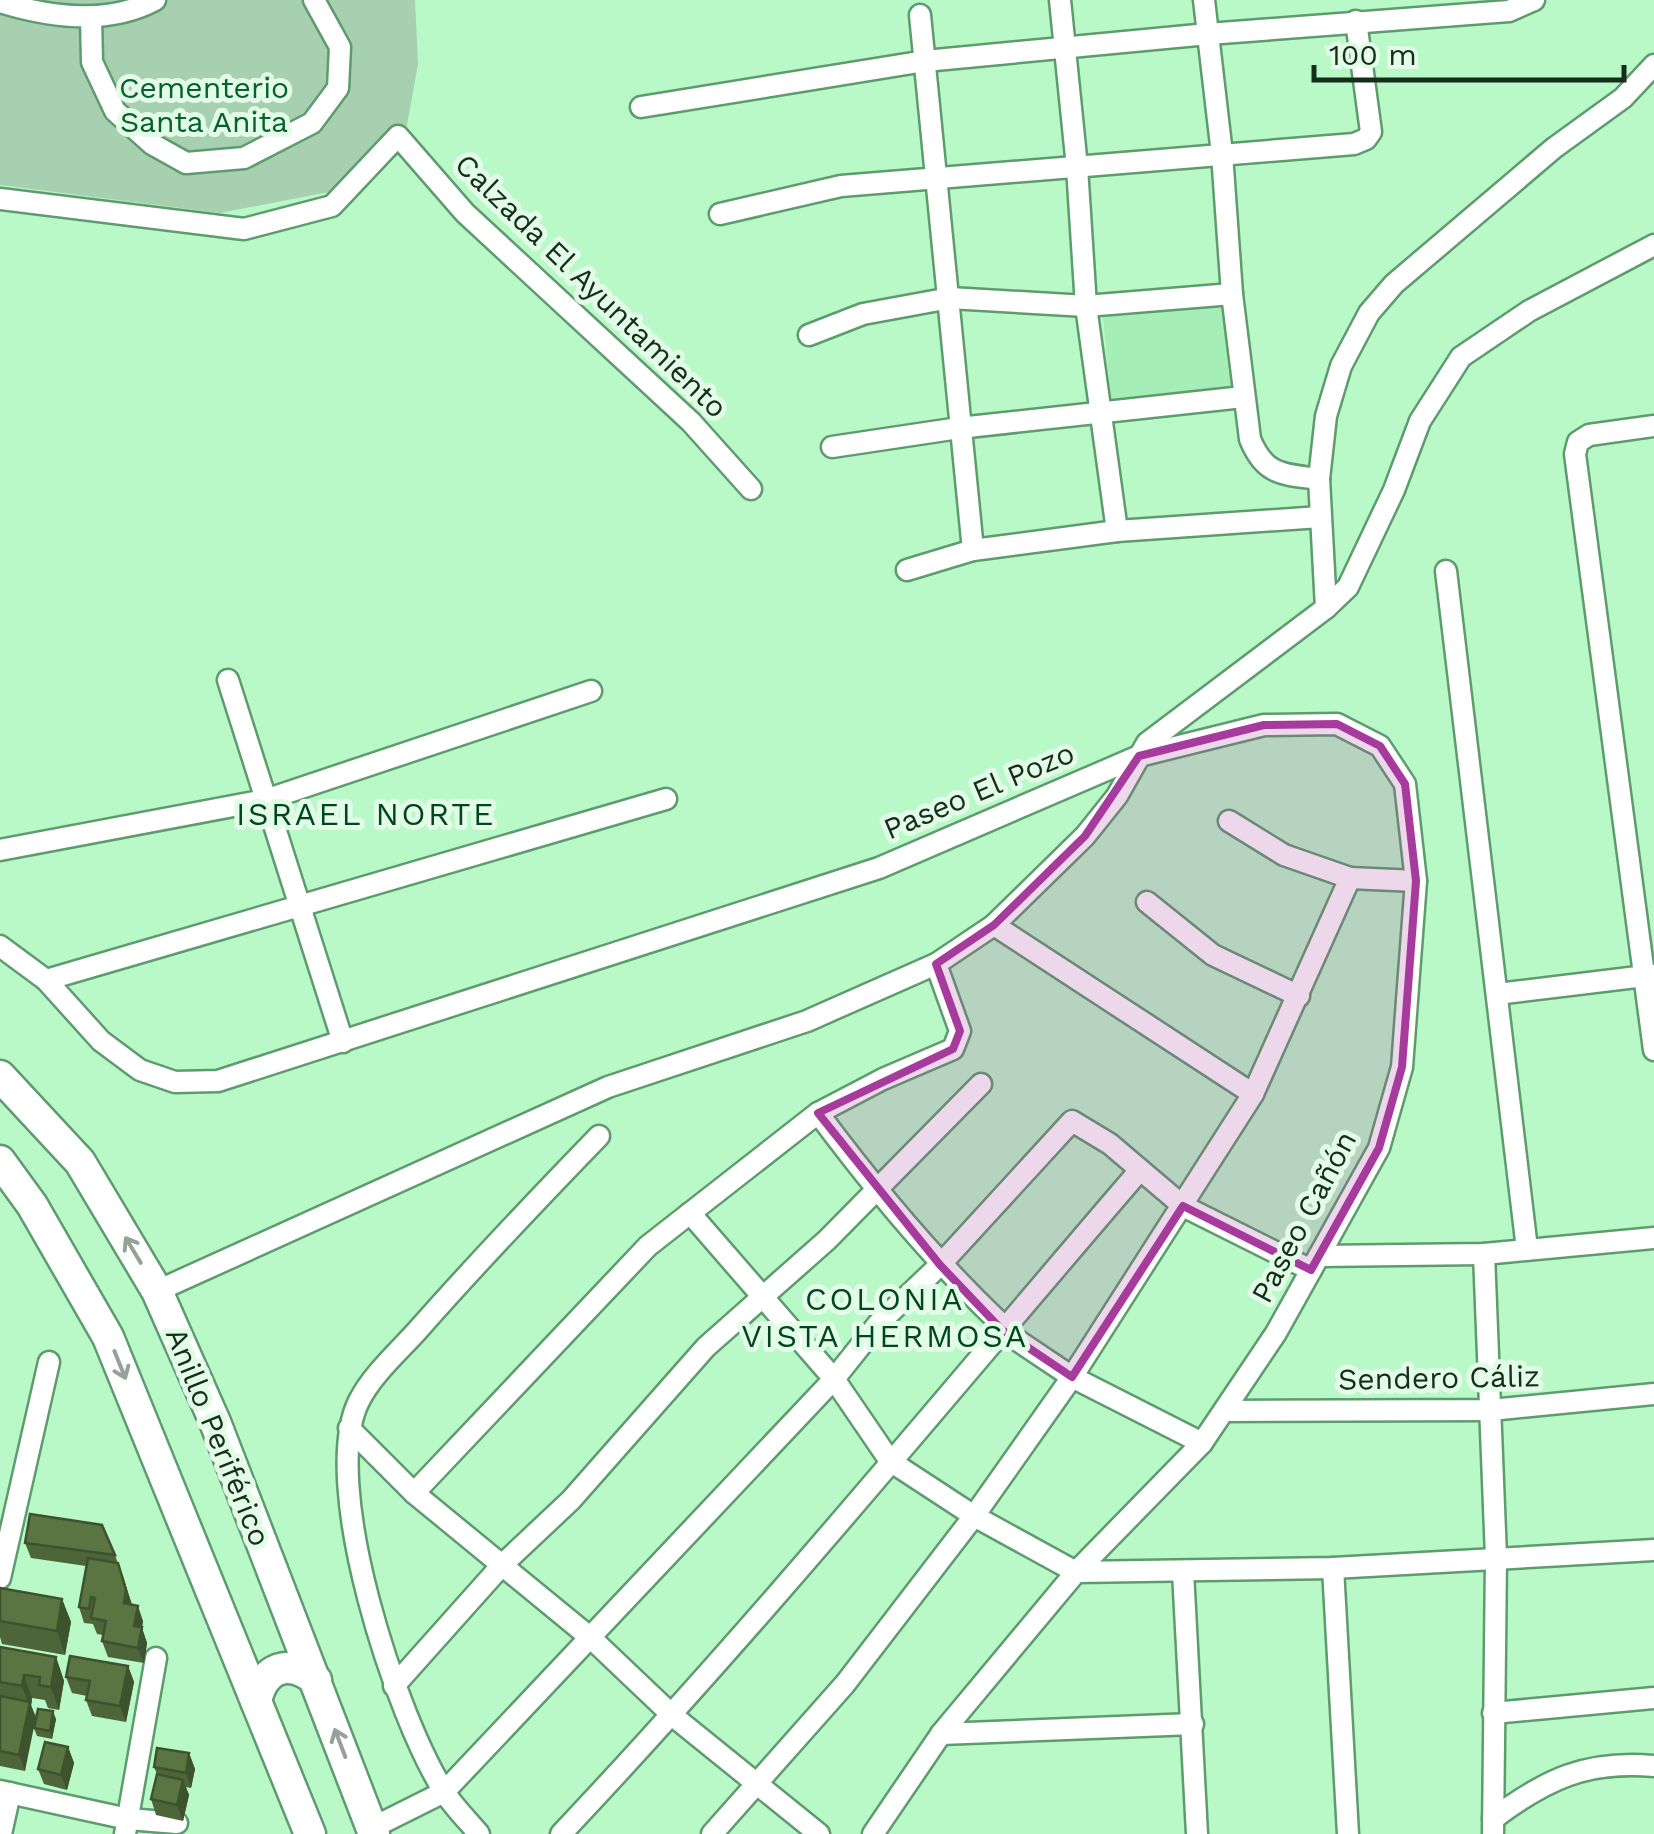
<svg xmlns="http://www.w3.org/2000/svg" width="1654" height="1834" viewBox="0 0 1654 1834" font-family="'Work Sans',sans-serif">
<rect width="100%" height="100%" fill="#b9f9c7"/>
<path fill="#a6eeb7" d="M1228,286L1239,390L1111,400L1101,295Z"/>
<path fill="#a6d0af" d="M0,0H415L418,64L402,153L329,192L220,213L0,185Z"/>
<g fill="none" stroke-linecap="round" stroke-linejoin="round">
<g stroke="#5e9b6e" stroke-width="25">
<g id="minor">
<path d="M1060,0L1077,167L1086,306L1117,531"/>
<path d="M1204,0L1222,154L1232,294L1250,439C1265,476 1283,474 1319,479"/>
<path d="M0,2C49,17 107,26 155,0"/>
<path d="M920,15L973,550"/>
<path d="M91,17L92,62L115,111L152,144L186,163L244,158L312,123L338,88L340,47L314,0"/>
<path d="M641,107L925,61L1208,34L1509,11L1534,0"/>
<path d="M0,199L244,229L332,206L398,136L465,213L691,422L751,489"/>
<path d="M720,214L841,186L1354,144L1366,139L1371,132L1356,21"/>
<path d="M809,335L863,314L950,298L1086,306L1232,294"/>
<path d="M1654,426L1589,435L1578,442L1575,454L1654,1050"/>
<path d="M832,447L959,428L1243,397"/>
<path d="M907,570L973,550L1117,531L1320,517"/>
<path d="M1446,571L1527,1249"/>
<path d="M1326,608L1348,587L1394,490L1420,421L1461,357L1529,311L1654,245"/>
<path d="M228,680L343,1042"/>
<path d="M0,850L265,800L591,691"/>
<path d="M1350,878L1416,881"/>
<path d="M1147,902L1213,955L1299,996"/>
<path d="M994,925L1253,1094"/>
<path d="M0,946L46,980L101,1041L140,1070L175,1082L218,1081L879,868L1139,756L1264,725L1337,724L1380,746L1405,784L1416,881L1402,1067L1379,1148L1276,1333L1202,1443L1076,1572L941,1734L873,1834"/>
<path d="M46,980L666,799"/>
<path d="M1497,994L1654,975"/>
<path d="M818,1113C873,1187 930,1256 997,1320L1002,1330L1072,1377L1202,1443"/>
<path d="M690,1213L834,1379L890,1461L974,1516L1076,1572L1333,1568L1654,1550"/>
<path d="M1484,1254L1496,1557L1493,1834"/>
<path d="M1319,1256L1484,1254L1654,1238"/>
<path d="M157,1291L608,1087L807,1021L936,964L994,925L1085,836L1117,796L1147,743L1326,608L1319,479L1326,416L1341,366L1369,313L1394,284L1554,148L1623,98L1654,65"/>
<path d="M1225,1411L1491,1410L1654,1394"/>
<path d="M349,1428L414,1493L592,1639L673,1716L819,1834"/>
<path d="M414,1493L648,1246L818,1113L883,1079L953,1049L960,1031L936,964"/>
<path d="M1333,1568L1348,1834"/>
<path d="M1183,1572L1197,1834"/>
<path d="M0,1578L49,1362"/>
<path d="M394,1686L502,1565L571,1500L706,1347L827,1240L981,1084"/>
<path d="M1493,1713L1654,1698"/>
<path d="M941,1734L1193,1724"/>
<path d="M0,1791L128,1819L177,1823"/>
<path d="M1493,1819C1546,1779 1587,1760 1654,1766"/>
<path d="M372,1828L444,1792L834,1379L878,1324L940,1265L1072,1121L1110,1144L1183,1206L1311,1270"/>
<path d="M1,1834L10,1793"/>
<path d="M125,1834L156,1658"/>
<path d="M479,1834C468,1821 454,1807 445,1793C397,1719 318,1482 359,1401C372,1375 398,1352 417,1331C476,1264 537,1200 599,1136"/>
<path d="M561,1834C763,1620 948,1393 1140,1170"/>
<path d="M712,1834L845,1684L974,1516L1072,1377L1253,1094L1350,878L1284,855L1229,821"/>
</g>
</g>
<g stroke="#5e9b6e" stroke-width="35">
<g id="highway">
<path d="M0,1076L80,1162L157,1291L215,1422L374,1834"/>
<path d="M0,1161L32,1205L108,1337L310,1834"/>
<path d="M256,1701C264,1667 288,1658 316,1680"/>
</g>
</g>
<use href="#minor" stroke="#fff" stroke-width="20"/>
<use href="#highway" stroke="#fff" stroke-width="30"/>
</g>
<g fill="#4d6538">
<path d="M25,1543L115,1555L132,1604L143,1621L142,1628L147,1643L144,1663L108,1657L102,1641L103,1635L97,1634L93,1624L84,1623L79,1607L86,1566L31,1558Z"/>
<path d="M0,1588L62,1599L71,1622L65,1655L2,1644L0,1637Z"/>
<path d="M0,1647L56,1657L64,1681L59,1710L48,1708L45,1700L32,1698L25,1771L0,1766Z"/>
<path d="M128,1666L134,1682L126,1722L92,1716L86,1700L87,1696L72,1693L66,1677Z"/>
<path d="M56,1719L52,1739L37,1736L34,1728Z"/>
<path d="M68,1747L74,1763L67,1790L44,1784L38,1769Z"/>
<path d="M189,1753L195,1769L191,1788L186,1787L189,1795L183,1821L156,1815L151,1799L157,1774L154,1767Z"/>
</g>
<g fill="#3f522e">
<path d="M118,1563L124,1579L132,1606L124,1603Z"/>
<path d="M62,1599L71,1622L65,1655L57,1631Z"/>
<path d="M138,1606L143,1621L142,1628L147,1643L144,1663L138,1648L134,1626Z"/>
<path d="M56,1657L64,1681L59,1710L51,1687Z"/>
<path d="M128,1666L134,1682L126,1722L120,1706Z"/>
<path d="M24,1675L32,1698L31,1705L36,1717L25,1771L19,1755L29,1706L22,1686Z"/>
<path d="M53,1711L56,1719L52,1739L50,1731Z"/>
<path d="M68,1747L74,1763L67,1790L61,1775Z"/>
<path d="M189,1753L195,1769L191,1788L186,1773Z"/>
<path d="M183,1780L189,1795L183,1821L177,1805Z"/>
</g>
<g fill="#5a7541" stroke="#3f522e" stroke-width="2.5">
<path d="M30,1514L102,1525L115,1555L25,1543Z"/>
<path d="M88,1558L118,1563L126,1590L124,1603L138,1606L134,1626L142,1627L138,1648L102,1641L106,1621L91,1618L95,1598L91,1597L89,1609L79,1607Z"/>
<path d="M0,1588L62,1599L57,1631L0,1621Z"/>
<path d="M0,1647L56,1657L51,1687L39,1685L40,1677L24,1675L22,1686L0,1682Z"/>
<path d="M70,1656L128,1666L120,1706L86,1700L90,1681L66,1677Z"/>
<path d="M0,1696L30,1702L19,1755L0,1751Z"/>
<path d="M38,1709L53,1711L50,1731L34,1728Z"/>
<path d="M45,1742L68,1747L61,1775L38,1769Z"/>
<path d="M157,1748L189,1753L186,1773L154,1767Z"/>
<path d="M157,1774L183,1780L177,1805L151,1799Z"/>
</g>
<defs><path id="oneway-shaft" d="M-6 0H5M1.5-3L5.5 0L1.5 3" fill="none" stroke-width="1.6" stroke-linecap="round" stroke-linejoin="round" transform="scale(2.5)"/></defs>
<g stroke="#96a199">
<use href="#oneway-shaft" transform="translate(133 1250) rotate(-121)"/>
<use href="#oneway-shaft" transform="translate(120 1365) rotate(68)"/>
<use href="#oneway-shaft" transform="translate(340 1743) rotate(-111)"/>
</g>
<path fill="#a63b9d" fill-opacity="0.2" stroke="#a63b9d" stroke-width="8" stroke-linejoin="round" d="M1337,724L1380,746L1405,784L1416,881L1402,1067L1379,1148L1311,1270L1183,1206L1072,1377L1002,1330L940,1265L818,1113L953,1049L960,1031L936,964L994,925L1085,836L1139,756L1264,725Z"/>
<g text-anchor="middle" stroke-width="10" stroke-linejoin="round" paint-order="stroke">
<g font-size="30" fill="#05622e" stroke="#e2fce7">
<text x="204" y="98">Cementerio<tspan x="204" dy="34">Santa Anita</tspan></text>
</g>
<g font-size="30" fill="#152e1c" stroke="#e2fce7">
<text transform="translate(591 286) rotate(44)" y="10">Calzada El Ayuntamiento</text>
<text transform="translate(979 791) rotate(-23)" y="10">Paseo El Pozo</text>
<text transform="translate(1304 1217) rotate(-62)" y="10">Paseo Cañón</text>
<text transform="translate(1439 1378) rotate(-1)" y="10">Sendero Cáliz</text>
<text transform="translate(218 1437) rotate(68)" y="10">Anillo Periférico</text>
</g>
<g font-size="32" letter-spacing="2.5" fill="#00471f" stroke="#e2fce7">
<text x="366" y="825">ISRAEL NORTE</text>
<text x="885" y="1310">COLONIA<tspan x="885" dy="37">VISTA HERMOSA</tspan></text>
</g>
</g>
<path d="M1314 65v15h310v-15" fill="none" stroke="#152e1c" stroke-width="5"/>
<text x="1329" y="65" font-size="30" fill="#152e1c" stroke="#e2fce7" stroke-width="8" paint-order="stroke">100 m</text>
</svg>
